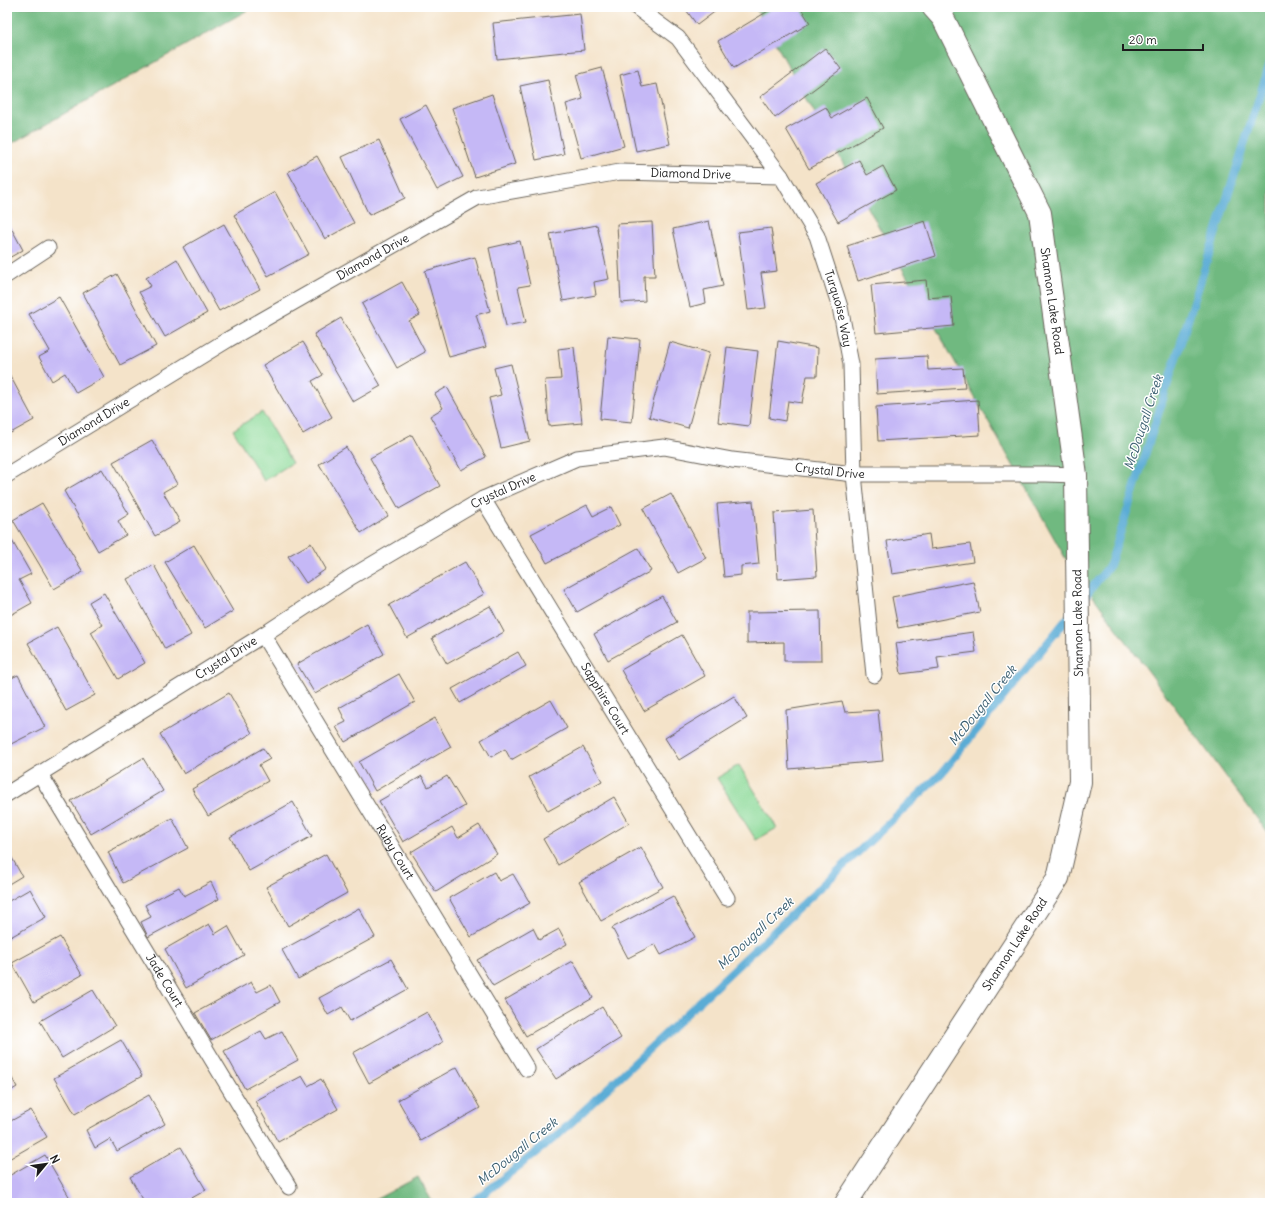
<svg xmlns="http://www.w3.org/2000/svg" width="1277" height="1210" viewBox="0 0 1277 1210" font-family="Delius,sans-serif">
<rect width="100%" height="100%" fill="#fff"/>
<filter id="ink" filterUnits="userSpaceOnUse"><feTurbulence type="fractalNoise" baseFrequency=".025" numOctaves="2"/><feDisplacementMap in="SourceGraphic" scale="8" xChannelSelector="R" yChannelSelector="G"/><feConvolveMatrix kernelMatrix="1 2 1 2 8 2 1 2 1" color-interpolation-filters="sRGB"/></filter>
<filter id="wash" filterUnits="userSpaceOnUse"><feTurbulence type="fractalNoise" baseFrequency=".012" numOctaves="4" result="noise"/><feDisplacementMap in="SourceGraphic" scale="16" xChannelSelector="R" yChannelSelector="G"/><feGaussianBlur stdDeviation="0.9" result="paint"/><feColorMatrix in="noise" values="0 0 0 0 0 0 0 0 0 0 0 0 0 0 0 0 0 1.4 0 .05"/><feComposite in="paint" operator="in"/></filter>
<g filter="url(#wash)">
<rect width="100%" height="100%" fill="#f4e3c9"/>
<g fill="#8bd997" stroke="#547a5a">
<path d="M262,412L292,463L264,481L233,430Z"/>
<path d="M739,765L777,828L756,840L717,778Z"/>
</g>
<g fill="#70b980" stroke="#466a4e">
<path d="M7,7H253L7,146Z"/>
<path d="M755,7H1270V836L1067,561Z"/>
<path d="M418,1177L433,1203H369Z"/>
</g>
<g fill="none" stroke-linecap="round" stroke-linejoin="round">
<g stroke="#5aacd5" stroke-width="8">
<path d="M1082,600L1110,565L1270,63"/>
<path d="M472,1203L558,1135L941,774L1074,610"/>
</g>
</g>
<g id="blocks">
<g fill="#c5b8f6">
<path d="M684,7H721L697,25Z"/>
<path d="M775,7H800L810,23L734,68L718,41Z"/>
<path d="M580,14L584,50L497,59L493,23Z"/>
<path d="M825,48L841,69L775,118L760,97Z"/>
<path d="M602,68L624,146L581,158L566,104L583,99L576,75Z"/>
<path d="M638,70L642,87L657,84L670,144L636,151L620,75Z"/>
<path d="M548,80L564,154L536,160L520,86Z"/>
<path d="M492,94L515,164L475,177L452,108Z"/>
<path d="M867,98L883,128L809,169L786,129L826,107L832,118Z"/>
<path d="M426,105L463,177L437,190L400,119Z"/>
<path d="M379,140L405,198L369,215L342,157Z"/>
<path d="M317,156L354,223L325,239L288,172Z"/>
<path d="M859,160L867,175L883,166L896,190L838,222L816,183Z"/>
<path d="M275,192L309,254L268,276L234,215Z"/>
<path d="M7,220L23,250L7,259Z"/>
<path d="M709,221L723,286L704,290L706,303L690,307L673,229Z"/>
<path d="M925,221L936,256L858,281L847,246Z"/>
<path d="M652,222L655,276H644L645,301L621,303L617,224Z"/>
<path d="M224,224L260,289L219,311L183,247Z"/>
<path d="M597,225L609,279L594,282L596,295L563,301L550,234Z"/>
<path d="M771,228L777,271L761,273L766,308L748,310L738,232Z"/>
<path d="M520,241L530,285L518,287L526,322L506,326L489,248Z"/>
<path d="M475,257L490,311L476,315L486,347L449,357L425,271Z"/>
<path d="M177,259L207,313L165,337L139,292L151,286L146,278Z"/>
<path d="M117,274L156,346L120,365L98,324L99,323L83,293Z"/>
<path d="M926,280L928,298L951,296L954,326L876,333L871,285Z"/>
<path d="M402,282L420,315L409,321L425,352L397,368L362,304Z"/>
<path d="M59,297L104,377L76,393L65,373L52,381L39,357L50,351L29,314Z"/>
<path d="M341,318L381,386L353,402L314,334Z"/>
<path d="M608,336L640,339L632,422L600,419Z"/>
<path d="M778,341L818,348L817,376H807L802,403L788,401L785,421L769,418Z"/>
<path d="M303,342L323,375L312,381L332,417L303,434L263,365Z"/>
<path d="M670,342L709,353L688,428L649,417Z"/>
<path d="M574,347L582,423L549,426L545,380L561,379L558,349Z"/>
<path d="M727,347L758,351L749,426L718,422Z"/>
<path d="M927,356L928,370L963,368L965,388L877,394L875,359Z"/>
<path d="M511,364L530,441L501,448L489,398L501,395L494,368Z"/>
<path d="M7,370L34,420L7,435Z"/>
<path d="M447,387L486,457L461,470L430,416L443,408L435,394Z"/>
<path d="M978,400L980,435L878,441L876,407Z"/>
<path d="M412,435L440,486L399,509L370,458Z"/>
<path d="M152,440L177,484L163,492L180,522L155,536L113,462Z"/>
<path d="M346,447L388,516L361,533L319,464Z"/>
<path d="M102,469L129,514L118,521L126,535L98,551L64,491Z"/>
<path d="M671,494L706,558L678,573L643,509Z"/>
<path d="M753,501L759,564L741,566V575L724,577L717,504Z"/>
<path d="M42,503L83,572L54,589L13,520Z"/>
<path d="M587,505L593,516L611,507L620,525L547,563L531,534Z"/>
<path d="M813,510L817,576L778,579L774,513Z"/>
<path d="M7,532L31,574L19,580L32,603L7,617Z"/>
<path d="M929,534L931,549L970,544L973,562L892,574L887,541Z"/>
<path d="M311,543L326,569L306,583L288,556Z"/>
<path d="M194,545L233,611L205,628L165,562Z"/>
<path d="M638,548L651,571L577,612L564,589Z"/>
<path d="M465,562L484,594L407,638L389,605Z"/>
<path d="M154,565L191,635L165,649L127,579Z"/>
<path d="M973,581L980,612L898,628L892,597Z"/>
<path d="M104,593L145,663L118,679L91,632L102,625L89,602Z"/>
<path d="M662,596L677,622L608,660L594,634Z"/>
<path d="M490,606L504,632L447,664L432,638Z"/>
<path d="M820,611L821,661H784V642L747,643V612Z"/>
<path d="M367,624L384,654L315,694L297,664Z"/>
<path d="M57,627L95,695L66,711L28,643Z"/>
<path d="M973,632L976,652L937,657L939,669L901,674L896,643Z"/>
<path d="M682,635L705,676L644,711L621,670Z"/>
<path d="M518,652L526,666L460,703L452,689Z"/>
<path d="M399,674L415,702L345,742L336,727L346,722L339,708Z"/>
<path d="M18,675L45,727L7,746V680Z"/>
<path d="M229,693L252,733L184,774L160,734Z"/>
<path d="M734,696L747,718L679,760L665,738Z"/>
<path d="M551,700L567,728L511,760L505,749L491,757L481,740Z"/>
<path d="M842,701L845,712L878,710L883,761L789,769L786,710Z"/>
<path d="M435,718L451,747L375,791L359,762Z"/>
<path d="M583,747L602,781L548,811L529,777Z"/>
<path d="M263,748L270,759L259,765L268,781L208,816L192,789Z"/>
<path d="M143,758L163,791L91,834L71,801Z"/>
<path d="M422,776L428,787L447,776L465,806L403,842L379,801Z"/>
<path d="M614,797L629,823L558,865L543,839Z"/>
<path d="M293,802L312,836L249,871L230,837Z"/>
<path d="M172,818L188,848L123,883L108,852Z"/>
<path d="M479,825L497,854L436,892L411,852L452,827L458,838Z"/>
<path d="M641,847L663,887L601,921L579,882Z"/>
<path d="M7,849L22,876L7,885Z"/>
<path d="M326,854L347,893L288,926L266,887Z"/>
<path d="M494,872L499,881L513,874L530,903L471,937L449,898Z"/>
<path d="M211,882L219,899L148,937L141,922L151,917L145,905L179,887L184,896Z"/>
<path d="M30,889L46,917L7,939V902Z"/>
<path d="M673,896L695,937L661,955L655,944L628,958L612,928Z"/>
<path d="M359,908L375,937L298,979L282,950Z"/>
<path d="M209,924L215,934L228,926L244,955L186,988L165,949Z"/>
<path d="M533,928L539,940L559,929L567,944L493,986L477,960Z"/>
<path d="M60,937L82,975L34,1002L12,963Z"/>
<path d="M391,959L408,989L350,1021L342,1007L328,1015L319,998Z"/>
<path d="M573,961L593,998L526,1036L505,1000Z"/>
<path d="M251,982L257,992L271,985L280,1002L211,1040L195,1013Z"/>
<path d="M93,990L115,1026L62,1058L40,1021Z"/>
<path d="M602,1007L621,1038L556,1079L536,1049Z"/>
<path d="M427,1012L443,1042L369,1083L353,1053Z"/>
<path d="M261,1031L266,1039L282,1031L298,1060L245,1089L224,1051Z"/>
<path d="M121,1040L142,1076L75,1114L54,1078Z"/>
<path d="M457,1067L480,1108L421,1141L398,1100Z"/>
<path d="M9,1073L17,1087L7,1093V1074Z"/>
<path d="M302,1076L308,1086L321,1079L338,1109L278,1142L255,1101Z"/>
<path d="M149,1095L165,1124L117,1151L110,1139L95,1148L86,1130Z"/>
<path d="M31,1110L47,1137L7,1160V1123Z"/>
<path d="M181,1147L206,1190L183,1203H145L130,1177Z"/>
<path d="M45,1155L70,1198L61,1203H7V1177Z"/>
</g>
</g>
</g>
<g filter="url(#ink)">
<use href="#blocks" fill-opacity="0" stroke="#686259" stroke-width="1"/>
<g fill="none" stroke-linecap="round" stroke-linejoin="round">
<g stroke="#686259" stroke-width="17">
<g id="service">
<path id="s1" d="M636,7L678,38L781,176L817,236L840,307L851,364L854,474L874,675"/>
<path d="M7,275L48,248"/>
<path id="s2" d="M7,475L229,339L478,197L620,172L781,176"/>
<path id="s3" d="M483,499L727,898"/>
<path id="s4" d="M263,635L527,1069"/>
<path id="s5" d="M40,774L289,1187"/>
<path id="s6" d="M7,794L263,635L351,577L483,499L577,458L664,447L732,460L854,474H1046L1076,475"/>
</g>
</g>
<g stroke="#686259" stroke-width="24">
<g id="secondary">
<path id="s7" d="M846,1203L1058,878L1080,782L1076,475L1040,213L943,18L933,7"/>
</g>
</g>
<use href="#service" stroke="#fff" stroke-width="15"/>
<use href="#secondary" stroke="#fff" stroke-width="22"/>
</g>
</g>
<g text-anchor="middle" stroke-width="3" stroke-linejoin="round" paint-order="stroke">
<g font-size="12" fill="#1c1c1c" stroke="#fff">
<text dy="4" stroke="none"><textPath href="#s2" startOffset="762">Diamond Drive</textPath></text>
<text dy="4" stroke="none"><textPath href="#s2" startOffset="426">Diamond Drive</textPath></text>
<text transform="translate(1052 301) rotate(82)" y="4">Shannon Lake Road</text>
<text dy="4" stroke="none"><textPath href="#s1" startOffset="370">Turquoise Way</textPath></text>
<text dy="4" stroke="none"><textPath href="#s2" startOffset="102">Diamond Drive</textPath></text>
<text dy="4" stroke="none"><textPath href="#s6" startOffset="918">Crystal Drive</textPath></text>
<text dy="4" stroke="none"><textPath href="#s6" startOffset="582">Crystal Drive</textPath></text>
<text transform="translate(1078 623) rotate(-91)" y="4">Shannon Lake Road</text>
<text dy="4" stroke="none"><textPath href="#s6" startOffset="258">Crystal Drive</textPath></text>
<text dy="4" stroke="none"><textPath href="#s3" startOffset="234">Sapphire Court</textPath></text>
<text dy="4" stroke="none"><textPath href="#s4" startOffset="254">Ruby Court</textPath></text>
<text dy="4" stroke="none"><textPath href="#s7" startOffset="309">Shannon Lake Road</textPath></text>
<text dy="4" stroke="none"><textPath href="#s5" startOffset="241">Jade Court</textPath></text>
</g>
<g font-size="13" font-style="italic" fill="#385d6f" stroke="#fff">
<text transform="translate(1143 422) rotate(-72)" y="5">McDougall Creek</text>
<text transform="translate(982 705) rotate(-51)" y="5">McDougall Creek</text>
<text transform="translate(755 933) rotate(-43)" y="5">McDougall Creek</text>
<text transform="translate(517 1151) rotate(-39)" y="5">McDougall Creek</text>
</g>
</g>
<rect width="1277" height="1210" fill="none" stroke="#fff" stroke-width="24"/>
<g transform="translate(46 1164) rotate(61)" stroke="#ffffff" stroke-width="3" paint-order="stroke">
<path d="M0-3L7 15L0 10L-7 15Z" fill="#1c1c1c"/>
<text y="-6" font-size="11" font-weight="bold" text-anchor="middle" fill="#1c1c1c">N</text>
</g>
<path d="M1123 44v6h80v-6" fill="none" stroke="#1c1c1c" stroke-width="2"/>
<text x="1129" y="44" font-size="12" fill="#1c1c1c" stroke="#ffffff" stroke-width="3" paint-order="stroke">20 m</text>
</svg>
